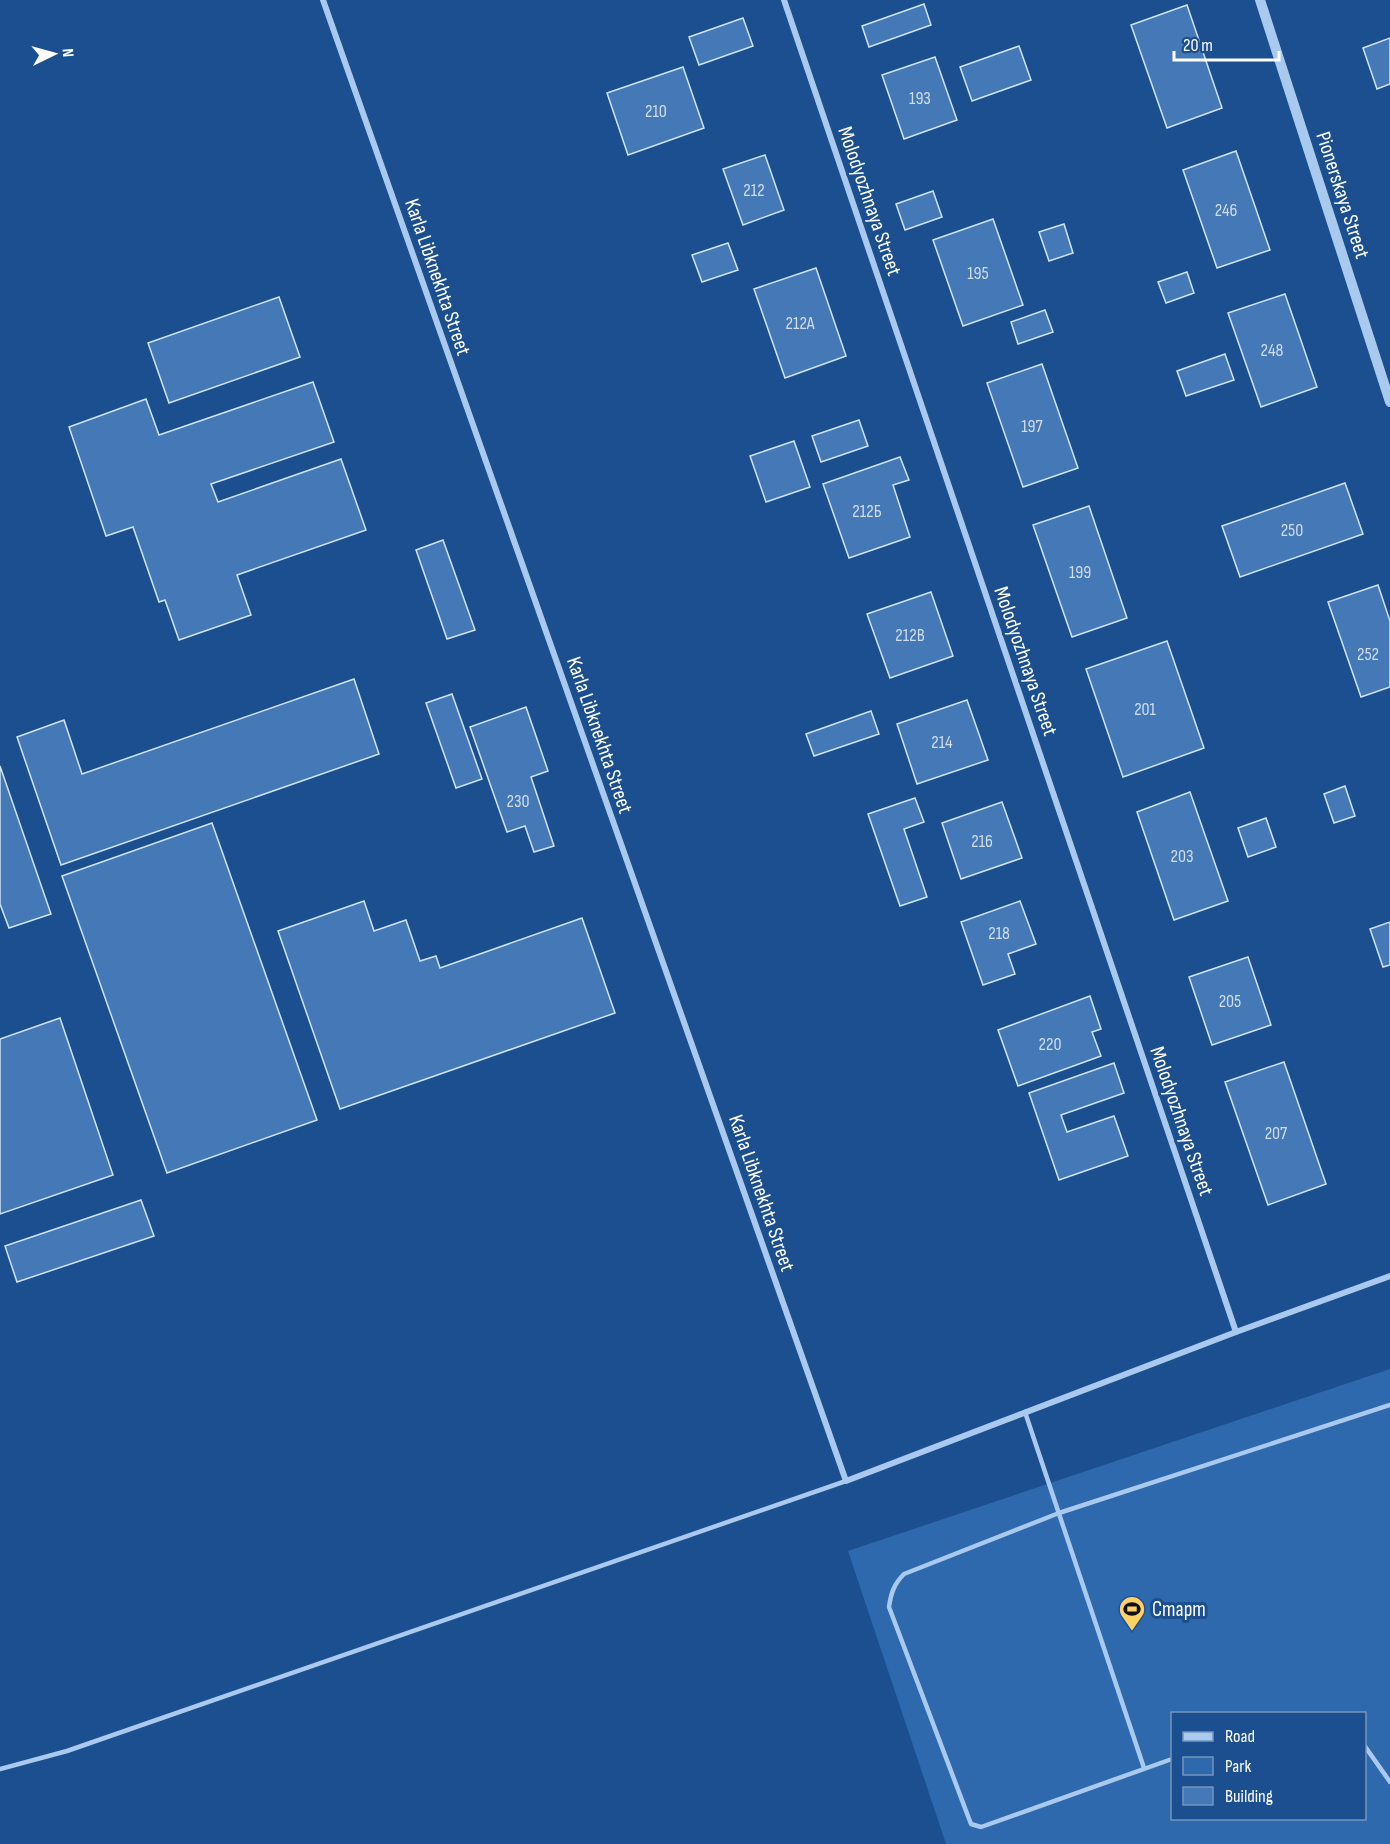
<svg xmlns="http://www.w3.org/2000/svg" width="1390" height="1844" viewBox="0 0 1390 1844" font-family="'Sofia Sans Condensed',sans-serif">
<rect width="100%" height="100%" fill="#1b4f8f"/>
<path fill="#2e69ad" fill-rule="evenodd" d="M1390,1369V1844H946L848,1551ZM1172,1714H1364V1818H1172Z"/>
<g fill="#4478b7" stroke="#cfe3fa" stroke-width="1.5">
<path d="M924,4L931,25L869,47L862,26Z"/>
<path d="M1187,5L1222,108L1167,128L1131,25Z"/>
<path d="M743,18L753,46L699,65L689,37Z"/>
<path d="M1390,38V84L1377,89L1363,48Z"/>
<path d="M1019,46L1031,80L972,101L960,67Z"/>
<path d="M935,57L957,120L904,139L882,75Z"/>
<path d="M683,67L704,128L628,155L607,93Z"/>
<path d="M1236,151L1270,250L1217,268L1183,170Z"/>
<path d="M765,155L784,210L743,225L723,169Z"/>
<path d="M933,191L942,217L905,230L896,204Z"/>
<path d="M993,219L1023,305L963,326L933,240Z"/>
<path d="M1064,224L1073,253L1049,261L1039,232Z"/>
<path d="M728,243L738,270L702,282L692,255Z"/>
<path d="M816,268L846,356L785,378L754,289Z"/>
<path d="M1187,272L1194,293L1166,303L1158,282Z"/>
<path d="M1285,294L1317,387L1261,407L1228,313Z"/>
<path d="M279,297L300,357L169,403L148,343Z"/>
<path d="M1045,310L1053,332L1018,344L1011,322Z"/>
<path d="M1225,354L1234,380L1186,396L1177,371Z"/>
<path d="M1042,364L1078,468L1023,487L987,383Z"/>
<path d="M313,382L334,442L211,484L218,502L341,459L366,530L237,575L251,615L179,640L165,600L159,602L133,527L106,536L69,427L146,399L159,435Z"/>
<path d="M859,420L868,446L821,462L812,436Z"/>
<path d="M794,441L810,487L766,502L750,456Z"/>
<path d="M900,457L909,480L893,485L910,537L849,558L823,484Z"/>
<path d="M1345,483L1363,534L1240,577L1222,526Z"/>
<path d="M1089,506L1127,618L1072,637L1033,525Z"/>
<path d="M443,540L475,630L447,639L416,550Z"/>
<path d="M1378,585L1390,621V687L1361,697L1328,602Z"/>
<path d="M931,592L953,656L890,678L867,614Z"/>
<path d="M1167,641L1204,748L1123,777L1086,669Z"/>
<path d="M354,679L379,754L61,865L17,737L64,720L82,774Z"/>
<path d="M452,694L482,779L456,788L426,703Z"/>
<path d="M967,700L988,760L917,784L897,724Z"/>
<path d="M526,707L548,771L531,777L554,846L534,852L525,826L507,832L470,727Z"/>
<path d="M871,711L879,734L814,756L806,734Z"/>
<path d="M0,766L51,914L9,928L0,904Z"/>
<path d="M1345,786L1355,816L1334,823L1324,794Z"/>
<path d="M1190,792L1228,901L1174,920L1137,812Z"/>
<path d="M915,798L924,822L904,829L927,897L900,906L868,814Z"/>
<path d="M1002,802L1022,858L961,879L942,823Z"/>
<path d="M1266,818L1276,847L1248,857L1238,828Z"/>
<path d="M212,823L317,1120L167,1173L62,876Z"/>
<path d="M364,901L374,931L406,920L420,961L436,956L440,968L582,918L615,1013L340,1109L278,931Z"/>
<path d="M1020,901L1036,944L1008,954L1015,974L983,985L961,922Z"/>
<path d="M1390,922V965L1383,967L1370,929Z"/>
<path d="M1248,957L1271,1025L1212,1045L1189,977Z"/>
<path d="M1090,996L1101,1029L1092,1032L1101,1056L1018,1086L998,1030Z"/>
<path d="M60,1018L113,1175L0,1214V1039Z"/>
<path d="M1284,1062L1326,1184L1268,1205L1225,1082Z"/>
<path d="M1114,1063L1124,1093L1061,1115L1067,1132L1114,1116L1128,1156L1059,1180L1029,1093Z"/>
<path d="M141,1200L154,1236L17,1282L5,1246Z"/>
</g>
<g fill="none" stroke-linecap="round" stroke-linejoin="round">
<g stroke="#a9c9ee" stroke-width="4.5">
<path d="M1025,1412L1144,1768"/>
<path d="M1364,1745L1390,1782"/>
<path d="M1172,1759L981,1827L971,1824L889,1607C891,1593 894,1584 904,1574L1059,1513L1390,1405"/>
<path d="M0,1769L67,1751L846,1481"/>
</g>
<g stroke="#a9c9ee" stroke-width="6">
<path d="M323,0L846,1481L1236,1332L1390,1276"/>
<path d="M784,0L1236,1332"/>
</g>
<path stroke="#a9c9ee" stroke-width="10" d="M1260,0L1390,402"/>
</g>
<defs>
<g id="stadium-pin" transform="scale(1.35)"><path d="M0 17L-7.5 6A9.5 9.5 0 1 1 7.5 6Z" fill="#ffd166" stroke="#1b4f8f"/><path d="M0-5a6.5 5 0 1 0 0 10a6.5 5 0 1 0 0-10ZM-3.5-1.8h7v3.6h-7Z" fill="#111"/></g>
</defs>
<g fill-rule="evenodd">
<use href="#stadium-pin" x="1132" y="1609"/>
</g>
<g text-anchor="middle" stroke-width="6" stroke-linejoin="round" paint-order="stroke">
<g font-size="18" fill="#d0dded">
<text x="920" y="104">193</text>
<text x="656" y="117">210</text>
<text x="754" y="196">212</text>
<text x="1226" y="216">246</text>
<text x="978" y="279">195</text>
<text x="800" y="329">212А</text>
<text x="1272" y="356">248</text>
<text x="1032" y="432">197</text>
<text x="867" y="517">212Б</text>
<text x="1292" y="536">250</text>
<text x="1080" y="578">199</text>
<text x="910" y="641">212В</text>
<text x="1368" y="660">252</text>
<text x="1145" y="715">201</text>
<text x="942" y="748">214</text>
<text x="518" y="807">230</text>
<text x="982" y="847">216</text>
<text x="1182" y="862">203</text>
<text x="999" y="939">218</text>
<text x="1230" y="1007">205</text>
<text x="1050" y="1050">220</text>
<text x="1276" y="1139">207</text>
</g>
<g font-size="21" fill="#fff" stroke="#1b4f8f">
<text transform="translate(1343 195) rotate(72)" y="7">Pionerskaya Street</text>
<text transform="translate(870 201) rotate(71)" y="7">Molodyozhnaya Street</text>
<text transform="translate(438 277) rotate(71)" y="7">Karla Libknekhta Street</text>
<text transform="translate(1026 661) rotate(71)" y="7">Molodyozhnaya Street</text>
<text transform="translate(600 735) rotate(71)" y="7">Karla Libknekhta Street</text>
<text transform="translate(1182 1121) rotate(71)" y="7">Molodyozhnaya Street</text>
<text transform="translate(762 1193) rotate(71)" y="7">Karla Libknekhta Street</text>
</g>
<g font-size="21" fill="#fff" stroke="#1b4f8f" text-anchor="start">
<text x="1152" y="1616">Старт</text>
</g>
</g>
<rect x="1171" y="1712" width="195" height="108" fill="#1b4f8f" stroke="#7695bc" stroke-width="1.5"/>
<rect x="1183" y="1732" width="30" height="9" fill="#a9c9ee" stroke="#7695bc" stroke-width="1.5"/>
<text x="1225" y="1742" font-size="18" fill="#ffffff">Road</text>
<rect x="1183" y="1757" width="30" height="18" fill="#2e69ad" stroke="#7695bc" stroke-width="1.5"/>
<text x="1225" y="1772" font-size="18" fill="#ffffff">Park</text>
<rect x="1183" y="1787" width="30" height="18" fill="#4478b7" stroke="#7695bc" stroke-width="1.5"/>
<text x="1225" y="1802" font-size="18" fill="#ffffff">Building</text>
<g transform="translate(54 54) rotate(85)" stroke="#1b4f8f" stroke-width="4.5" paint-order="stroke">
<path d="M0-4.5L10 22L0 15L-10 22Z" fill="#ffffff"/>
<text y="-9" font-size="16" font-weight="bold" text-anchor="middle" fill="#ffffff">N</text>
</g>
<path d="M1174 51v9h105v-9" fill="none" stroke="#ffffff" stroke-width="3"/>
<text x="1183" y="51" font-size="18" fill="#ffffff" stroke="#1b4f8f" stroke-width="4.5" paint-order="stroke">20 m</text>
</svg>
